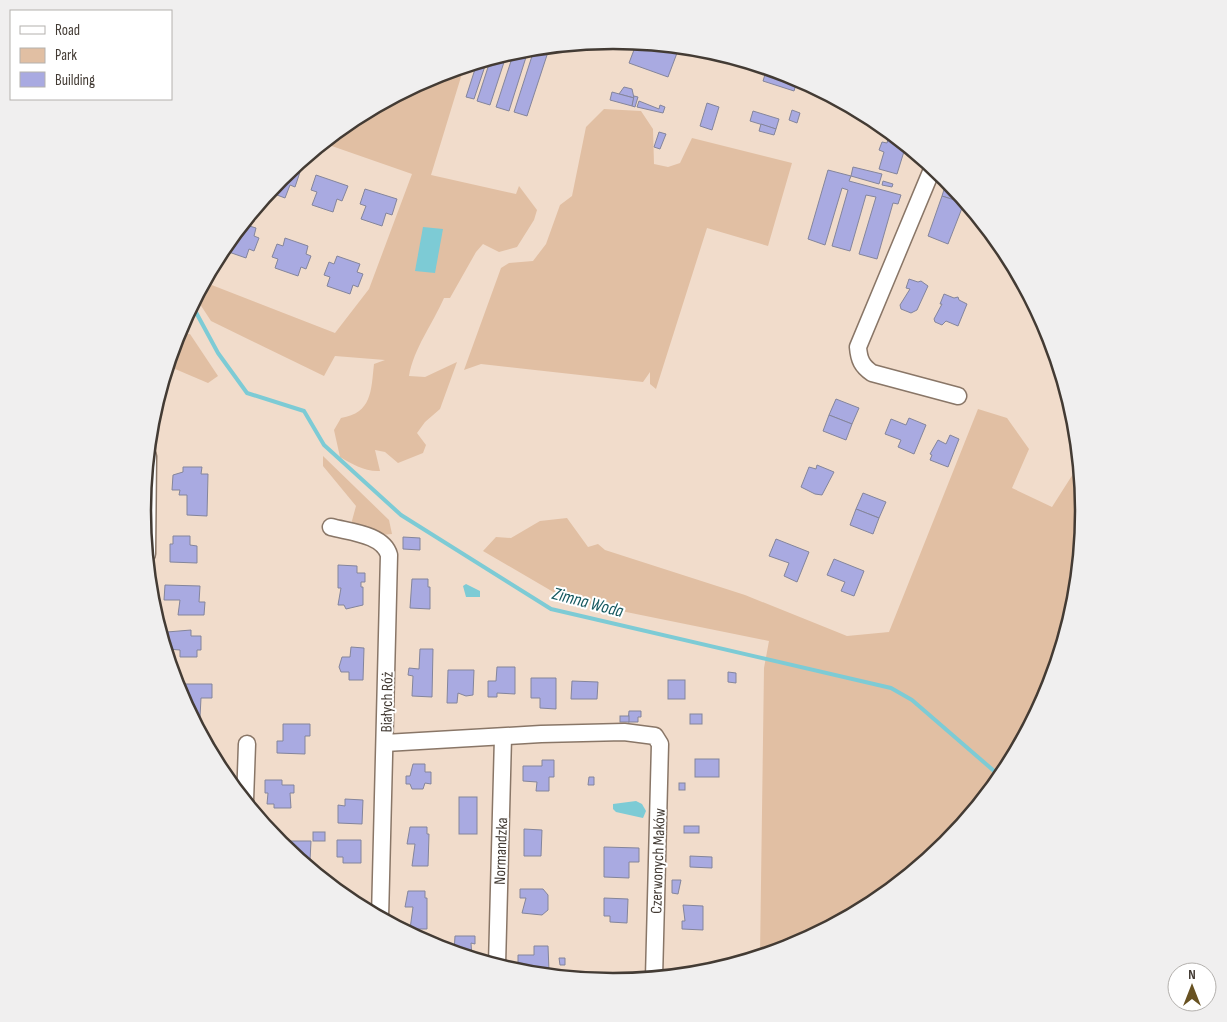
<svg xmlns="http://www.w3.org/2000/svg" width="1227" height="1022" viewBox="0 0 1227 1022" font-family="'Sofia Sans Condensed',sans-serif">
<rect width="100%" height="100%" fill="#f1dccb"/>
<g fill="#e1bfa3">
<path d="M464,67L431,175L516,194L519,186L537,210L534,220L517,247L499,252L483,244L476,252L450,298H444C432,325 414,348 409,376L425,377L457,362L440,409L425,422L417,433L426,445L423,453L398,463L385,452L375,450L380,471C365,472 352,464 340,457L334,430L341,418C372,413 371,391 374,364L385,360L335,356L324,376L211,321L196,298L204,282L335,333L369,289L412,174L326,144L327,140C367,107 415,81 464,67Z"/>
<path d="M604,109L641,111L653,129L654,164L668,167L680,163L692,138L792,163L768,246L707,228L656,389L650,384V372L643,382L481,364L464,370L501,268L509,263L533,261L546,244L560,205L572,196L586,127Z"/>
<path d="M190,334L218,376L208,383L168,366L177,335Z"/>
<path d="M978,409L1007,418L1029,449L1012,488L1052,507L1080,463L1084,511L1075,603L1049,692L1005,773L946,844L875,903L793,946L760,956L764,668L769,641L567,600L483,551L496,537L511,538L540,521L567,518L588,547L598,544L605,550L745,595L847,636L889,632Z"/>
<path d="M323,456L389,520L392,534L382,535L350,528L356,506L323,466Z"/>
</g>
<g fill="#7dcbd5">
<path d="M423,227L443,229L435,273L415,271Z"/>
<path d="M466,584L480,591V597H466L463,586Z"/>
<path d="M636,801L642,804L646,811L643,818L616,812L613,809V804Z"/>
</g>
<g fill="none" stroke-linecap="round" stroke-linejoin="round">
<path stroke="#7dcbd5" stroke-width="4" d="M192,305L218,353L247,393L304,411L324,445L401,515L551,609L891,688L912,700L1001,777"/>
</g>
<g fill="#a9aae1" stroke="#84859b">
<path d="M637,42L651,44L677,53L668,77L629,63Z"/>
<path d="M551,46L549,52L536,48Z"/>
<path d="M536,48L548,52L527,116L514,112L532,56L527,54L509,111L496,107L514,52Z"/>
<path d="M507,53L490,105L477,101L491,58Z"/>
<path d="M487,60L474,99L466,97L477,63Z"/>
<path d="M767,68L798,78L794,91L763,81Z"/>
<path d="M624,87L632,89L634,98L619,94Z"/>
<path d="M612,92L634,98L632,106L610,100Z"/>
<path d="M634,96L638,97L635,107L632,106Z"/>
<path d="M639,101L659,109L660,105L665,107L663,113L637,107Z"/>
<path d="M707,103L719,107L712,130L700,126Z"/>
<path d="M792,110L800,113L797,123L789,120Z"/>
<path d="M753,111L779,119L776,129L750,121Z"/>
<path d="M761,124L776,129L774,135L759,131Z"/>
<path d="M659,132L666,134L660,149L654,147Z"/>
<path d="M889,135L898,138L906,145L897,174L879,169L884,152L879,150L882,142L887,143Z"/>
<path d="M853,167L882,174L879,184L851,176Z"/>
<path d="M291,169L300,172L295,187L290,185L285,198L269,192Z"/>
<path d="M828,170L851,176L849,181L901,195L898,204L893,203L877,259L859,254L876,197L866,195L850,251L832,246L848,190L842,188L825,245L808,239Z"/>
<path d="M316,175L348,186L342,201L337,199L333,212L312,205L317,192L311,190Z"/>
<path d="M947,180L949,181L968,205L942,196Z"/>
<path d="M883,181L893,184L892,187L882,185Z"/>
<path d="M365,189L397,199L392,215L386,213L382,226L361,219L366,206L360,204Z"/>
<path d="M942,196L964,203L948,244L928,236Z"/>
<path d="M243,224L256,228L254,236L259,238L254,251L249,249L246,258L223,250Z"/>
<path d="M285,238L308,246L306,254L311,256L306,269L301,267L298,276L275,268L278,259L272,257L277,244L283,246Z"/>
<path d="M337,256L360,264L357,272L363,274L358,287L353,285L350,294L327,286L330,277L324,275L329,262L334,264Z"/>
<path d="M909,279L918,282L921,281L928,286L917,310L911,313L901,309L900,305L910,289L906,288Z"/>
<path d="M944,294L954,298L958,297L959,300L967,304L958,326L946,321L942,325L935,322L934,319L942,304H940Z"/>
<path d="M836,399L859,408L852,424L829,415Z"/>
<path d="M829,415L852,424L846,440L823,431Z"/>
<path d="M909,418L926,425L914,454L898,447L901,440L885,434L891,419L906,425Z"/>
<path d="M950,435L959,439L948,467L930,460L932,455L930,454L938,440L946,444Z"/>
<path d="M817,465L834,472L822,495L815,494L801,487L809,467L816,469Z"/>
<path d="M183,467H202L201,474H208L207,516L187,515V495H179L180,490H172L173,475L183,472Z"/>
<path d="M863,493L886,502L879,518L856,509Z"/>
<path d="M856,509L879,518L873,534L850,525Z"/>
<path d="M173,536H190V545L197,546V563L170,562V544H173Z"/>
<path d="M403,537L420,538V550L403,549Z"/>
<path d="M776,539L809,552L797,582L784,576L789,563L769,556Z"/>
<path d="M834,559L864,571L854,596L841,591L845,582L827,575Z"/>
<path d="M338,565L357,566V573H365V582H361V587H363V605L346,609L344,605H338L341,588H338Z"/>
<path d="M412,579H428V587H430V609L410,608Z"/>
<path d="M165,585L200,586L199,602H205L204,615H178L180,600H164Z"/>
<path d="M191,630V636H201V650H197V657H180V650L167,649V632Z"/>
<path d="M351,647L364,648L363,680H349V672H341L339,667L342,657H350Z"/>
<path d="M420,649H433L432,697L412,696L413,676L408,675L409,668L419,669Z"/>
<path d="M497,667H515V694L497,693V697H488V681H496Z"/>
<path d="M448,670H474L473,695L466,696L458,693L457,703H447Z"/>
<path d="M728,672L736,673V683L728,682Z"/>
<path d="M531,678H556V709L540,708V698H531Z"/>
<rect x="668" y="680" width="17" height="19"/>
<path d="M572,681L598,682L597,699H571Z"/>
<path d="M176,684H212V698H201L200,717L192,716Z"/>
<path d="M629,711H641V717H638V722H628Z"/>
<rect x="690" y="714" width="12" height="10"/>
<rect x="620" y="716" width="9" height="6"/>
<path d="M283,724H310V736H305V754L277,753V741H283Z"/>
<rect x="695" y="759" width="24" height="18"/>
<path d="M542,760H554V777H549V791H536L537,782L523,781V766H542Z"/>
<path d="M413,764H425V772H431V784L425,783L423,789H412L410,784H406V776H410Z"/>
<path d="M589,777H594V785H588Z"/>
<path d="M265,780H282V785H294V793H290L291,808H274V804H267L268,793H265Z"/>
<rect x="679" y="783" width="6" height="7"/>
<rect x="459" y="797" width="18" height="37"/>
<path d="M345,799L363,800L362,824L338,823V805L345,806Z"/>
<rect x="684" y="826" width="15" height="7"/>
<path d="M410,827H427V834H429L428,866H412L415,844H407Z"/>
<path d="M524,829L542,830L541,856H524Z"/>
<rect x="313" y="832" width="12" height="9"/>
<path d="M337,840H361V863H343V857H337Z"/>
<path d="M282,841H311L310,861H301L282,845Z"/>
<path d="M604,847L639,848V862H629V878L604,877Z"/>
<path d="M690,856L712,857V868L690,867Z"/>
<path d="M672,880H681L678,894L672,893Z"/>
<path d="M520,889H543L548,895V910L542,915L522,913L526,898H520Z"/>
<path d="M408,891H425V898H427V929H410L413,907H405Z"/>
<path d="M604,898L628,899L627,923L610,922V916H604Z"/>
<path d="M683,905L703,906V930L682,929V921H685Z"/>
<path d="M455,936H475V944L471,943L472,958L454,952Z"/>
<path d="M534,946H548L549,971H533L532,974L518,970V955H534Z"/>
<path d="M559,958H565V965H560Z"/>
</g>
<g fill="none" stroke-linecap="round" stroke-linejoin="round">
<g stroke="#897667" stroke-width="19">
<g id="minor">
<path d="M933,167L858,347C859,360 862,366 872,373L958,396"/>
<path d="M331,527C349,532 383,534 389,555L380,918"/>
<path d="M147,554L148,456"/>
<path d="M385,743L541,734L624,732L655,736L660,744L654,978"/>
<path d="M245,801L247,744"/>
<path d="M497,965L503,737"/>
</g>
</g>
<use href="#minor" stroke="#fff" stroke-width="16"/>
</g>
<g text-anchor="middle" stroke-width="4" stroke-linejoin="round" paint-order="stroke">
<g font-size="16" fill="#433b34" stroke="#fff">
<text transform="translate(386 702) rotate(-89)" y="6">Białych Róż</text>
<text transform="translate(500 851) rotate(-88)" y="6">Normandzka</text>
<text transform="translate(657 861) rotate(-88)" y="6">Czerwonych Maków</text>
</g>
<g font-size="18" font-style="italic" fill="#15585f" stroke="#fff">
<text transform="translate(588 602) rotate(15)" y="6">Zimna Woda</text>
</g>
</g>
<path d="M0 0H1227V1022H0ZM151 511a462 462 0 1 1 924 0a462 462 0 1 1-924 0Z" fill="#f0efef" fill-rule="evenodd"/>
<path fill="none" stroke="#433b34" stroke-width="2.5" d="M151 511a462 462 0 1 1 924 0a462 462 0 1 1-924 0Z"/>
<rect x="10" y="10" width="162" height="90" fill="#ffffff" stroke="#b4b1ae"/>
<rect x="20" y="26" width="25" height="8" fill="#ffffff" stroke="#b4b1ae"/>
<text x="55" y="35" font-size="15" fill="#433b34">Road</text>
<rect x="20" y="48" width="25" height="15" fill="#e1bfa3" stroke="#b4b1ae"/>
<text x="55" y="60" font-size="15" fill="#433b34">Park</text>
<rect x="20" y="72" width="25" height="15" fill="#a9aae1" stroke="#b4b1ae"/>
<text x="55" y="85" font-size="15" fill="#433b34">Building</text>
<g transform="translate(1192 987)"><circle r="24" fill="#ffffff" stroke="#b4b1ae"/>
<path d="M0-4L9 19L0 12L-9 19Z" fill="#685222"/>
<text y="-8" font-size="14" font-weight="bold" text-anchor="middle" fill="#433b34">N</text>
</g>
</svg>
